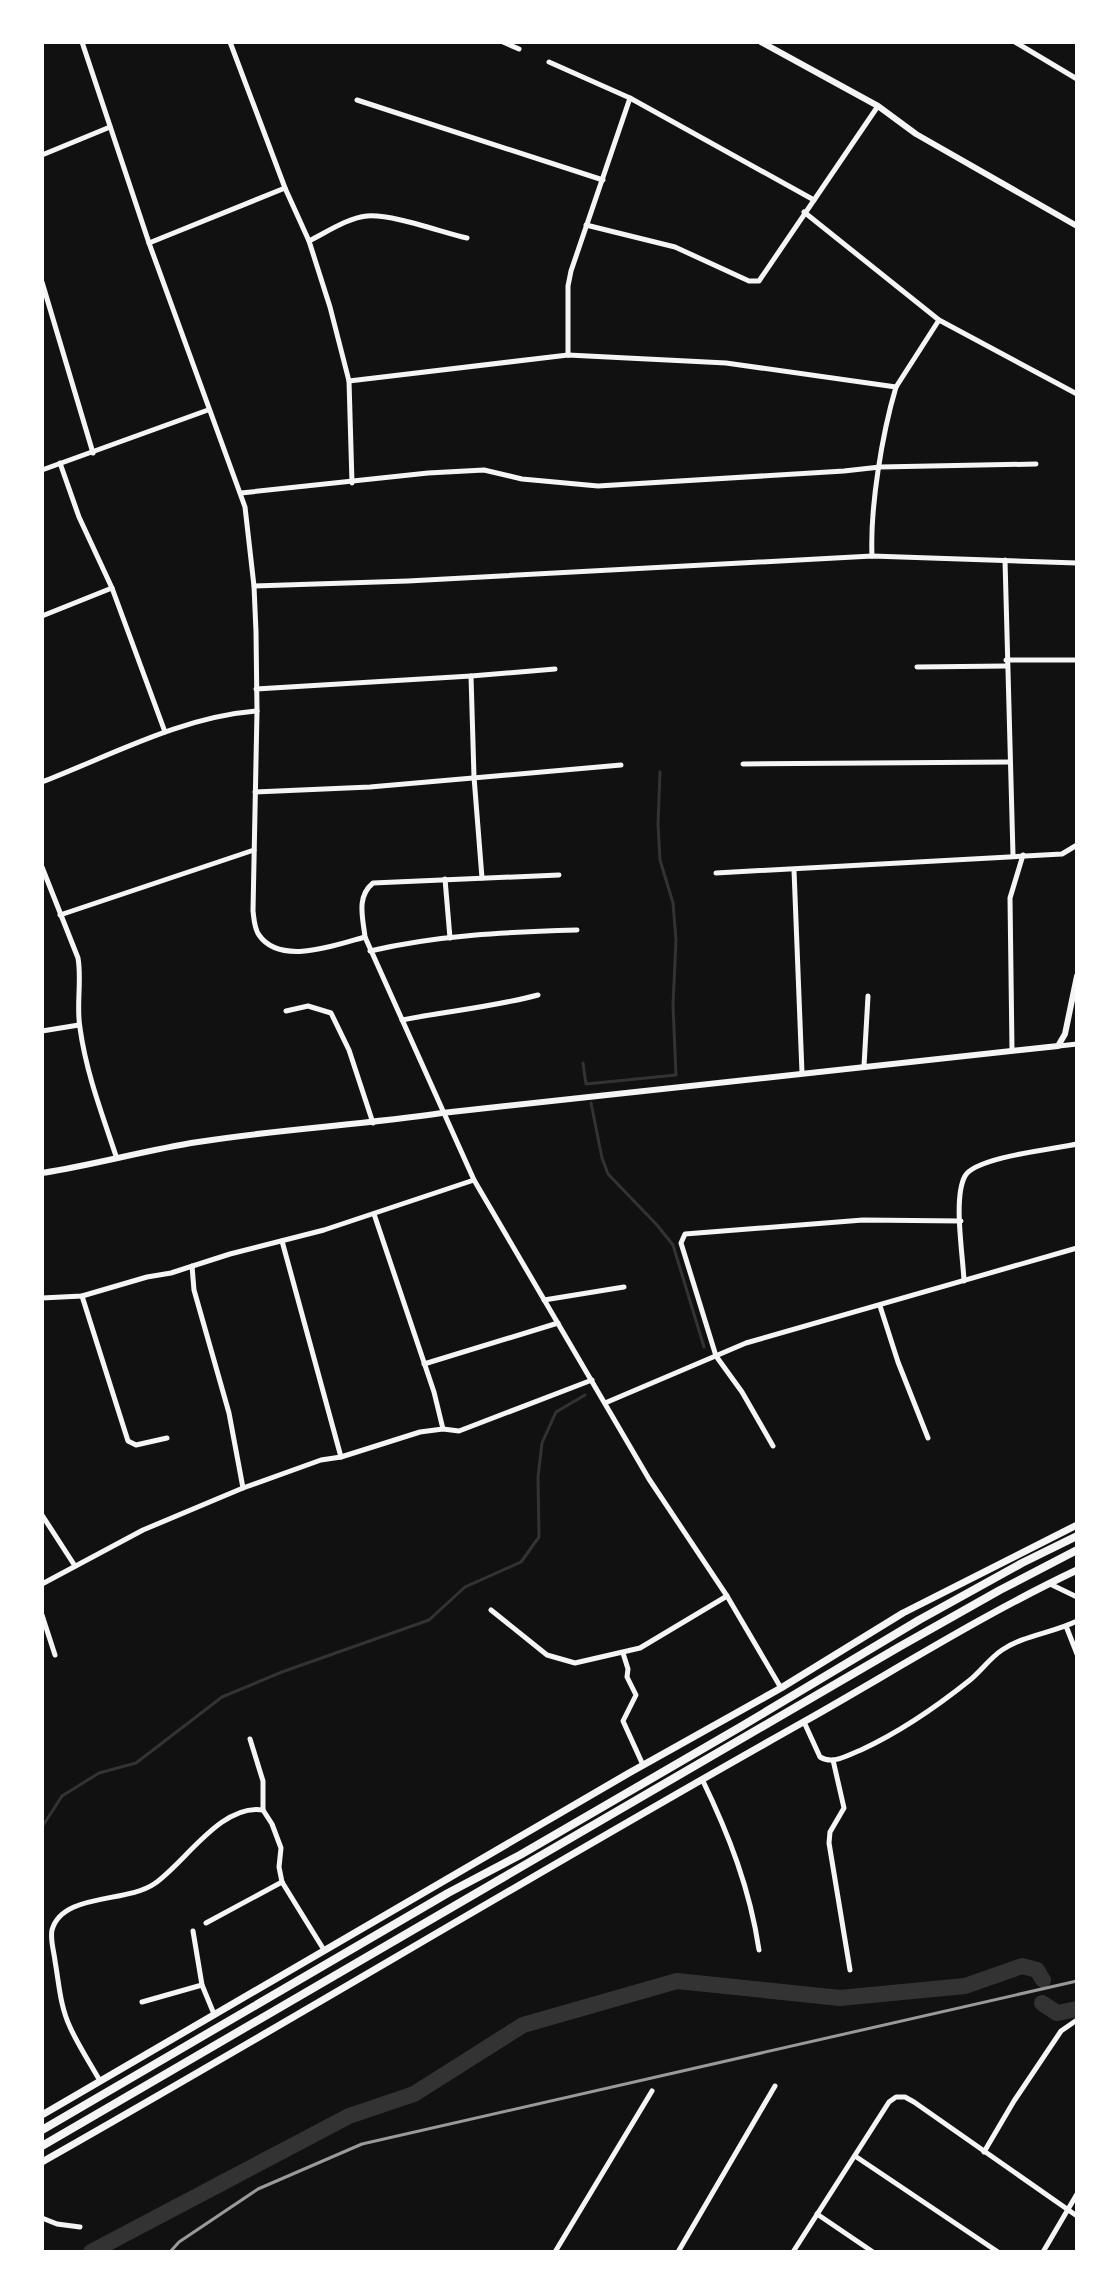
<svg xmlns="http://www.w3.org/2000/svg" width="1119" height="2294" viewBox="0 0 1119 2294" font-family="'Work Sans',sans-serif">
<rect width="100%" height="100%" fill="#111"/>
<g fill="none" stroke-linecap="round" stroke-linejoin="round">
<g stroke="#333" stroke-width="3">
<path d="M583,1063L586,1084L676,1075L673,1005L676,940L673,903L660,860L658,824L660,772"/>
<path d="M591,1103L602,1158L608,1174L657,1225L673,1245L704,1347"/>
<path d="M42,1827L62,1796L99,1773L136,1763L222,1697L282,1672L429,1620L465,1587L521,1562L539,1537L538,1477L542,1443L556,1412L585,1395"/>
</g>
<g stroke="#333" stroke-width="16">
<path d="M1042,2003L1057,2013L1077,2009"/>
<path d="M91,2252L349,2116L414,2094L523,2025L677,1981L840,1998L965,1986L1022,1966L1037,1970L1043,1980"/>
</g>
<g stroke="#f5f5f5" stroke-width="5">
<path d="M82,42L149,243L245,507L254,586L256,632L257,711L253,911C254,918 254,928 259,935C280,966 336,945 365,937"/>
<path d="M230,42L285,188L309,241L330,307L349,381L352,483"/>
<path d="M503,42L519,49"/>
<path d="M1015,42L1077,79"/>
<path d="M549,62L630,98L814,200"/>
<path d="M357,100L603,180"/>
<path d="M42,155L110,127"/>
<path d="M804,212L939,320L1077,394"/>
<path d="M586,225L675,247L749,281H759L878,106"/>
<path d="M309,241C327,232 347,218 367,216C392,214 441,232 467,238"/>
<path d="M149,243L285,188"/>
<path d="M42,282L93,453"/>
<path d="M568,355V286L571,271L630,98"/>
<path d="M349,381L568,355L726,363L896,387L939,320"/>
<path d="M60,463L79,517L112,588L165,732"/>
<path d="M42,470L208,410"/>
<path d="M241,493L428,473L484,470L522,479L598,486L844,471L880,467L1036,464"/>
<path d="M872,556C870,507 882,434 896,387"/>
<path d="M1005,560L1013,855"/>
<path d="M254,586L408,581L872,556L1077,563"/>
<path d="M42,616L112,588"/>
<path d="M1006,660H1077"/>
<path d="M917,667L1006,666"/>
<path d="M471,676L555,669"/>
<path d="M256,689L471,676L474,777L482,878"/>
<path d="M743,764L1010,762"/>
<path d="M42,782C112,755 181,717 257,711"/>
<path d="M255,792L370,787L621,765"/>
<path d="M42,867L78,958C82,981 76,1005 80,1028C86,1072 102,1114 116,1156"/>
<path d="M794,870L802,1073"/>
<path d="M716,873L1062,854L1077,845"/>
<path d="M559,875L373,883C356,897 363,918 365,937L474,1180L649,1479L727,1596L781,1688"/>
<path d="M445,879L450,938"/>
<path d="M60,915L254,850"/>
<path d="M370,951C438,935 508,932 577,930"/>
<path d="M286,1011L308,1006L331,1013L349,1050L373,1123"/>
<path d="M402,1020C448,1011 493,1007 538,995"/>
<path d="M42,1031L79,1025"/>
<path d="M1059,1046L1077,1044"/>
<path d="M1012,1050L1010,898L1023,855"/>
<path d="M864,1066L868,996"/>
<path d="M282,1241L341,1457"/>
<path d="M192,1266L194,1290L229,1413L243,1488"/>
<path d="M964,1281C963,1255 953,1198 965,1176C976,1157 1054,1149 1077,1144"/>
<path d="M82,1296L128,1441L136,1445L167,1438"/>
<path d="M42,1298L82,1296L147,1277L171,1273L230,1254L324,1230L474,1180"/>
<path d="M544,1300L624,1287"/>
<path d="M880,1306L898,1362L928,1438"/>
<path d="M424,1364L558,1323"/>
<path d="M605,1403L746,1343L1077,1248"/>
<path d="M443,1429L459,1431L592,1380"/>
<path d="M773,1446L742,1392L716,1356L681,1243L685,1234L863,1220L961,1221"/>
<path d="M42,1515L75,1566"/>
<path d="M42,1584L143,1530L243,1488L321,1460L341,1457L420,1432L443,1429L434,1392L374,1214"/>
<path d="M1050,1584L1077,1597"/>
<path d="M491,1610L547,1655L575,1663L640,1648L727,1596"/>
<path d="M42,1615L55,1655"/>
<path d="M1066,1626L1077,1654"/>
<path d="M623,1653L628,1669L627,1677L636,1695L623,1721L643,1765"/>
<path d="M804,1722L820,1757C833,1765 848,1755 861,1750C902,1731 935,1708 970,1680C981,1671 990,1658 1002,1650C1024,1635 1053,1633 1077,1621"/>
<path d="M250,1739L263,1781V1810L272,1824L281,1848L279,1867L282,1882L324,1950"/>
<path d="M833,1760L844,1808L830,1832L829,1843L850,1970"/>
<path d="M702,1779C729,1835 750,1889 759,1950"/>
<path d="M206,1923L282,1882"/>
<path d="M193,1931L202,1985L214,2014"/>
<path d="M142,2002L202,1985"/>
<path d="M100,2081C90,2063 78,2045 70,2027C60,2006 59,1983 55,1961C54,1951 50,1940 52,1930C62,1893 126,1903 154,1884C184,1864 221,1803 263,1810"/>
<path d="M984,2152L1014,2101L1061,2031L1077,2020"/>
<path d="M855,2156L998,2252"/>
<path d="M817,2214L873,2252"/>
<path d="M42,2218L57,2224L80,2227"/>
<path d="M555,2252L652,2091"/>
<path d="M678,2252L775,2086"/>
<path d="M793,2252L889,2102L896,2097H905L914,2102L1077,2216"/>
<path d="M1043,2252L1077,2194"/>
</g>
<g stroke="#f5f5f5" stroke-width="6">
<path d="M761,42L878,106L916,134L1077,226"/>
<path d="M42,1173C94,1165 146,1150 198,1142C279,1129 361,1125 442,1113L1058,1046L1065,1034L1077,976"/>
</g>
<g stroke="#f5f5f5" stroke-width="7">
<path d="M42,2115L629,1773L781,1688L903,1613L1077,1525"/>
<path d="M42,2162C298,2017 550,1864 807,1720C897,1669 984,1614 1077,1570"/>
</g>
<g stroke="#f5f5f5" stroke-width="8">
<path d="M42,2130L448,1893L520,1855L742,1726L919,1620L1022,1563L1077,1536"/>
<path d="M42,2146L899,1647L1000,1590L1077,1550"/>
</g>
<path stroke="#9a9a9a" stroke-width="3" d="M170,2252L179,2242L258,2189L362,2144L1077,1981"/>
</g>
<rect width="1119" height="2294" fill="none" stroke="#ffffff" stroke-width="88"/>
</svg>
